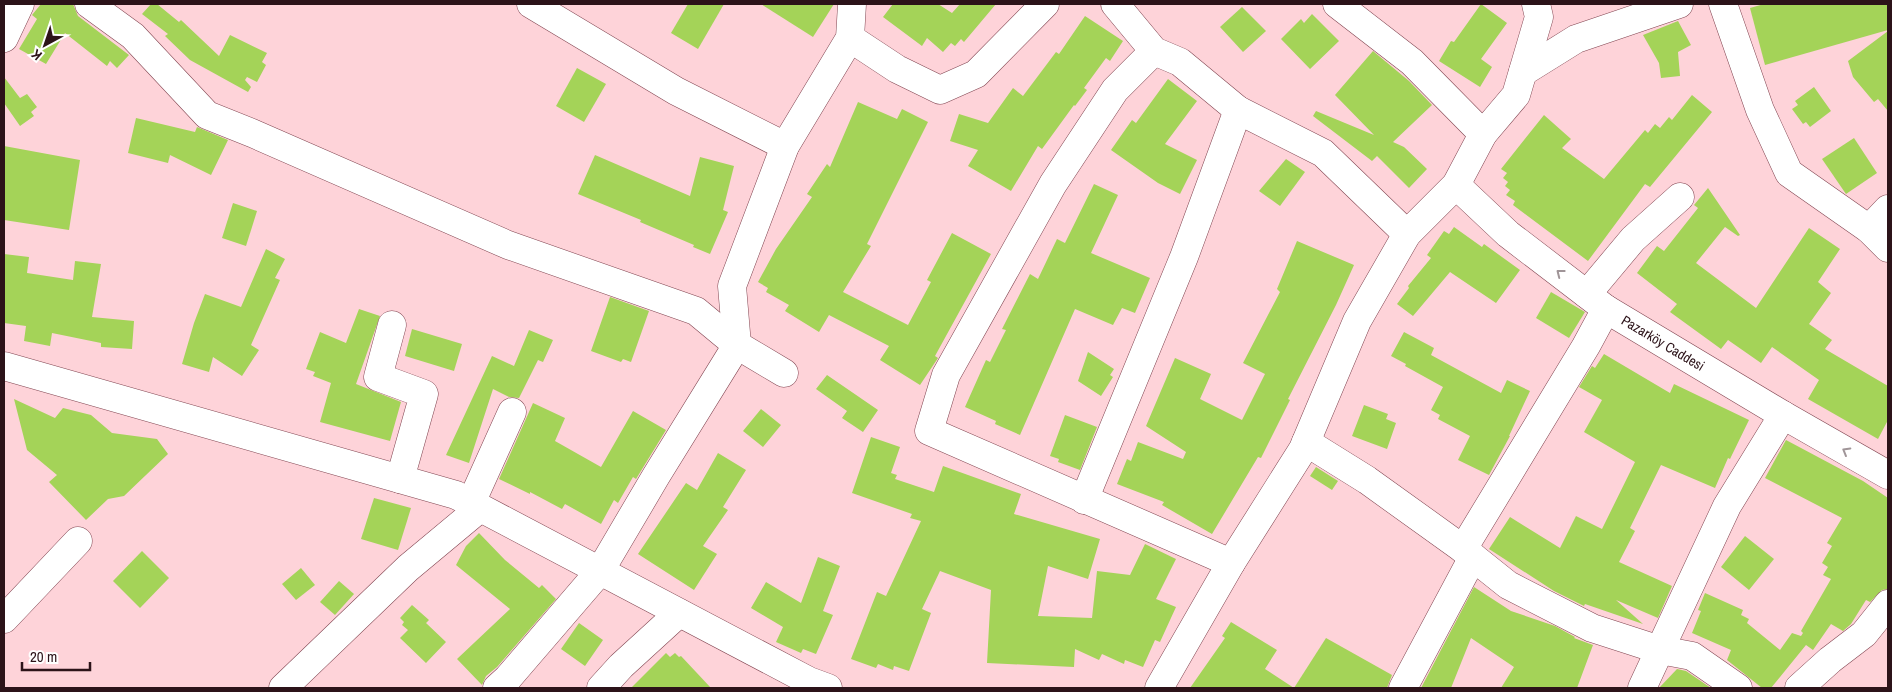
<svg xmlns="http://www.w3.org/2000/svg" width="1892" height="692" viewBox="0 0 1892 692" font-family="'Archivo Narrow',sans-serif">
<rect width="100%" height="100%" fill="#fed3d9"/>
<g fill="#a4d358">
<path d="M41,4H73L78,16L129,55L117,68L110,61L107,66L65,33L46,64L19,49L37,19L32,15Z"/>
<path d="M151,4H157L179,22L181,20L219,56L230,35L267,53L262,62L266,65L257,82L247,77L245,80L251,87L248,92L190,60L165,36L168,34L142,14Z"/>
<path d="M688,4H724L698,49L671,33Z"/>
<path d="M761,4H834L813,37Z"/>
<path d="M893,4H938L952,13L960,4H996L964,42L961,39L955,46L951,43L943,52L927,38L922,46L883,17Z"/>
<path d="M1481,4L1507,23L1481,59L1492,67L1480,87L1439,61L1451,41L1454,42Z"/>
<path d="M1764,4H1888V30L1765,65L1750,8Z"/>
<path d="M1242,7L1266,31L1243,52L1220,27Z"/>
<path d="M1312,14L1339,41L1310,69L1281,39L1301,19L1304,23Z"/>
<path d="M1085,16L1123,41L1110,61L1106,58L1084,88L1087,90L1075,106L1074,105L1042,149L1038,146L1011,191L968,166L978,150L950,141L959,114L988,123L1013,88L1023,96L1056,52L1059,54Z"/>
<path d="M1678,21L1691,45L1678,52L1680,76L1661,78L1659,63L1643,35Z"/>
<path d="M1888,31V111L1878,99L1874,102L1853,77L1848,61Z"/>
<path d="M1373,51L1409,81L1432,105L1393,142L1404,147L1427,169L1409,188L1377,156L1372,161L1313,116L1316,111L1374,135L1335,95Z"/>
<path d="M577,68L606,84L584,122L556,106Z"/>
<path d="M4,77L20,98L27,94L37,107L31,112L34,116L20,126L4,103Z"/>
<path d="M1168,79L1197,101L1165,144L1197,160L1180,194L1158,183L1111,150L1132,120L1136,123Z"/>
<path d="M1814,87L1831,111L1810,127L1806,122L1803,124L1792,109L1798,105L1795,101Z"/>
<path d="M1692,95L1712,112L1650,187L1645,184L1588,261L1513,205L1515,201L1506,195L1510,190L1505,186L1508,182L1503,178L1507,173L1501,169L1544,115L1571,139L1562,148L1604,179L1645,130L1648,133L1655,124L1660,128L1669,117L1672,120Z"/>
<path d="M858,102L897,119L902,109L928,122L867,244L871,246L843,292L908,325L931,282L927,280L952,233L991,254L935,356L938,358L920,385L880,360L889,346L829,315L819,332L785,311L789,305L766,292L768,288L758,282L776,249L812,197L807,194L827,164L830,167Z"/>
<path d="M136,118L195,132L197,127L228,140L211,175L170,155L168,163L128,153Z"/>
<path d="M1854,138L1877,173L1846,194L1822,159Z"/>
<path d="M4,146L80,160L69,230L4,220Z"/>
<path d="M595,155L690,196L700,157L734,166L723,210L728,212L710,254L693,247L694,245L640,222L641,220L578,194Z"/>
<path d="M1286,159L1305,172L1280,206L1259,191Z"/>
<path d="M1094,184L1118,195L1091,253L1150,278L1135,313L1122,308L1113,325L1075,309L1020,435L995,424L996,421L965,407L986,360L990,362L1006,330L1002,329L1030,274L1038,279L1057,239L1065,243Z"/>
<path d="M1708,188L1740,235L1738,236L1725,227L1696,263L1756,308L1809,228L1840,249L1818,282L1831,293L1809,324L1832,340L1825,349L1888,386V420L1878,439L1808,399L1819,380L1772,347L1761,363L1728,340L1721,349L1670,312L1677,304L1637,273L1657,246L1664,251L1698,208L1694,205Z"/>
<path d="M233,203L257,211L246,246L222,238Z"/>
<path d="M1454,227L1482,247L1484,244L1520,270L1496,303L1450,272L1413,316L1397,304L1409,288L1408,286L1431,258L1427,255L1444,231L1449,234Z"/>
<path d="M1297,241L1354,265L1336,305L1288,399L1290,400L1261,458L1258,457L1212,534L1162,505L1164,502L1117,484L1127,459L1131,461L1138,442L1183,459L1186,452L1146,426L1175,358L1211,374L1200,399L1242,420L1265,374L1243,363L1280,292L1277,289Z"/>
<path d="M266,249L285,259L275,278L280,280L251,345L259,350L242,376L213,357L209,372L182,364L194,323L205,294L241,307Z"/>
<path d="M4,254L29,257L27,273L73,280L75,261L101,264L92,317L134,321L132,349L101,347V343L52,333L50,346L24,341L26,326L4,323Z"/>
<path d="M1551,292L1585,312L1569,338L1536,318Z"/>
<path d="M610,297L649,311L631,362L623,359L621,362L591,351Z"/>
<path d="M359,309L380,316L356,384L401,402L390,441L320,422L331,383L313,376L315,372L306,369L320,332L346,343Z"/>
<path d="M412,329L462,344L454,371L405,356Z"/>
<path d="M529,330L553,340L543,362L538,360L519,398L509,397L493,389L469,463L446,455L492,356L514,366Z"/>
<path d="M1404,332L1434,348L1431,355L1501,393L1507,380L1530,391L1509,436H1510L1489,475L1458,460L1470,436L1438,419L1440,415L1431,410L1443,387L1405,366L1406,364L1391,356Z"/>
<path d="M1088,352L1114,369L1110,375L1113,377L1101,396L1078,381Z"/>
<path d="M1604,354L1670,393L1674,384L1749,420L1730,459L1728,458L1715,488L1661,465L1630,528L1635,531L1619,562L1672,586L1658,618L1616,600L1643,624L1585,604L1584,606L1554,591L1489,549L1510,517L1560,548L1576,516L1602,529L1635,462L1584,432L1602,400L1579,387L1592,366L1595,368Z"/>
<path d="M827,375L878,410L863,432L842,418L847,411L816,389Z"/>
<path d="M14,399L55,418L63,408L91,415L112,433L157,439L168,454L124,496L108,499L86,520L49,482L57,475L27,450Z"/>
<path d="M533,403L565,418L555,441L601,467L633,411L666,430L636,479L633,477L618,503L614,500L601,524L565,504L562,509L530,492V494L499,479Z"/>
<path d="M1364,405L1388,414L1386,419L1396,423L1387,449L1352,436Z"/>
<path d="M761,409L781,425L763,447L743,431Z"/>
<path d="M1065,415L1097,427L1080,470L1058,462L1059,459L1050,456Z"/>
<path d="M871,437L900,447L891,473L897,475L895,479L934,492L943,466L1021,494L1014,514L1100,539L1088,579L1048,566L1038,616L1092,618L1097,571L1130,575L1145,544L1176,559L1156,599L1176,607L1160,642L1155,640L1143,667L1125,660L1124,664L1102,654L1099,660L1075,649L1074,667L987,663L991,590L940,571L922,609L931,613L909,671L894,666L893,670L878,664L876,668L851,659L877,592L886,596L921,521L910,518L912,514L852,493Z"/>
<path d="M1786,440L1863,481L1888,498V589L1882,590L1870,602L1866,600L1851,624L1843,631L1831,624L1813,650L1806,645L1771,688H1762L1727,660L1731,650L1692,633L1701,611L1698,610L1705,593L1743,610L1741,615L1749,619L1747,623L1780,650L1792,633L1801,636L1803,633L1801,631L1831,579L1823,575L1828,567L1822,563L1832,546L1827,543L1842,518L1765,478Z"/>
<path d="M718,453L746,470L723,507L728,510L703,546L717,554L694,590L638,554L686,483L697,490Z"/>
<path d="M1316,467L1338,481L1332,490L1310,476Z"/>
<path d="M374,498L411,508L398,550L361,539Z"/>
<path d="M479,533L505,560L539,588L542,585L556,599L497,667L486,676L482,685L457,659L510,609L456,565L466,546Z"/>
<path d="M1745,536L1774,559L1749,590L1721,567Z"/>
<path d="M142,551L169,578L140,608L113,581Z"/>
<path d="M818,557L840,566L823,611L833,615L816,654L803,649L801,653L776,642L783,627L751,608L766,582L801,603Z"/>
<path d="M301,568L315,585L296,600L282,584Z"/>
<path d="M339,581L354,594L335,615L320,602Z"/>
<path d="M1474,587L1511,611L1555,626L1575,637L1574,638L1593,645L1577,688H1501L1514,667L1471,638L1451,688H1421Z"/>
<path d="M412,605L429,620L426,623L446,642L426,663L400,638L408,630L402,625L404,622L400,618Z"/>
<path d="M1231,622L1277,650L1265,669L1294,688H1190L1225,638L1222,636Z"/>
<path d="M579,623L603,640L585,666L561,649Z"/>
<path d="M1326,638L1392,675L1387,688H1294Z"/>
<path d="M666,653L670,657L675,653L679,657L681,656L711,688H631Z"/>
<path d="M1677,669L1686,671L1711,688H1659Z"/>
</g>
<g fill="none" stroke-linecap="round" stroke-linejoin="round">
<g stroke="#824652" stroke-width="29">
<g id="street">
<path d="M89,4L133,36L207,115L252,133L508,245L696,311L737,345L784,373"/>
<path d="M531,4L676,91L785,146"/>
<path d="M1115,4L1154,51L1180,62L1238,110L1323,153L1407,234"/>
<path d="M1337,4L1412,62L1483,134"/>
<path d="M1723,4L1760,110L1789,173L1869,229L1888,248"/>
<path d="M850,38L897,69L940,90L976,74L1045,4"/>
<path d="M1154,51L1115,90L1053,184L946,375L929,431L1231,563"/>
<path d="M1523,72L1576,39L1679,4"/>
<path d="M1456,185L1508,234L1606,309L1783,415L1888,475"/>
<path d="M1869,229L1888,209"/>
<path d="M1587,294L1633,239L1680,197"/>
<path d="M392,325L378,377L424,394L400,479"/>
<path d="M1306,442L1367,480L1463,549L1508,585L1592,628L1660,650L1692,656L1738,688"/>
<path d="M1084,500L1184,257L1238,110"/>
<path d="M471,503L512,412"/>
<path d="M1463,549L1586,346L1606,309"/>
<path d="M4,619L78,541"/>
<path d="M283,688L408,568L480,508"/>
<path d="M497,688L508,678L600,571L656,476L737,345L732,286L785,146L850,38L852,4"/>
<path d="M601,688L621,666L679,613"/>
<path d="M1403,688L1473,557"/>
<path d="M1642,688L1727,506L1783,415"/>
<path d="M1799,688L1830,660L1864,634L1888,604"/>
</g>
</g>
<g stroke="#824652" stroke-width="29">
<g id="secondary">
<path d="M4,38L20,4"/>
<path d="M4,366L456,495L809,681L828,688"/>
<path d="M1159,688L1231,563L1303,449L1357,321L1407,234L1456,185L1483,134L1516,95L1539,17L1536,4"/>
</g>
</g>
<use href="#street" stroke="#fff" stroke-width="28"/>
<use href="#secondary" stroke="#fff" stroke-width="28"/>
</g>
<defs><path id="oneway-chevron" d="M-2-3.5L2.5 0L-2 3.5" fill="none" stroke-width="1.6" stroke-linecap="round" stroke-linejoin="round" transform="scale(1.25)"/></defs>
<g stroke="#a09598">
<use href="#oneway-chevron" transform="translate(1560 273) rotate(-142)"/>
<use href="#oneway-chevron" transform="translate(1846 451) rotate(-150)"/>
</g>
<g text-anchor="middle" stroke-width="4" stroke-linejoin="round" paint-order="stroke">
<g font-size="14" fill="#2c1319" stroke="#fff">
<text transform="translate(1663 343) rotate(31)" y="5">Pazarköy Caddesi</text>
</g>
</g>
<rect width="1892" height="692" fill="none" stroke="#2c1319" stroke-width="10"/>
<g transform="translate(45 45) rotate(220)" stroke="#ffffff" stroke-width="4" paint-order="stroke">
<path d="M0-4L9 19L0 12L-9 19Z" fill="#2c1319"/>
<text y="-8" font-size="14" font-weight="bold" text-anchor="middle" fill="#2c1319">K</text>
</g>
<path d="M22 662v8h68v-8" fill="none" stroke="#2c1319" stroke-width="2.5"/>
<text x="30" y="662" font-size="15" fill="#2c1319" stroke="#ffffff" stroke-width="4" paint-order="stroke">20 m</text>
</svg>
